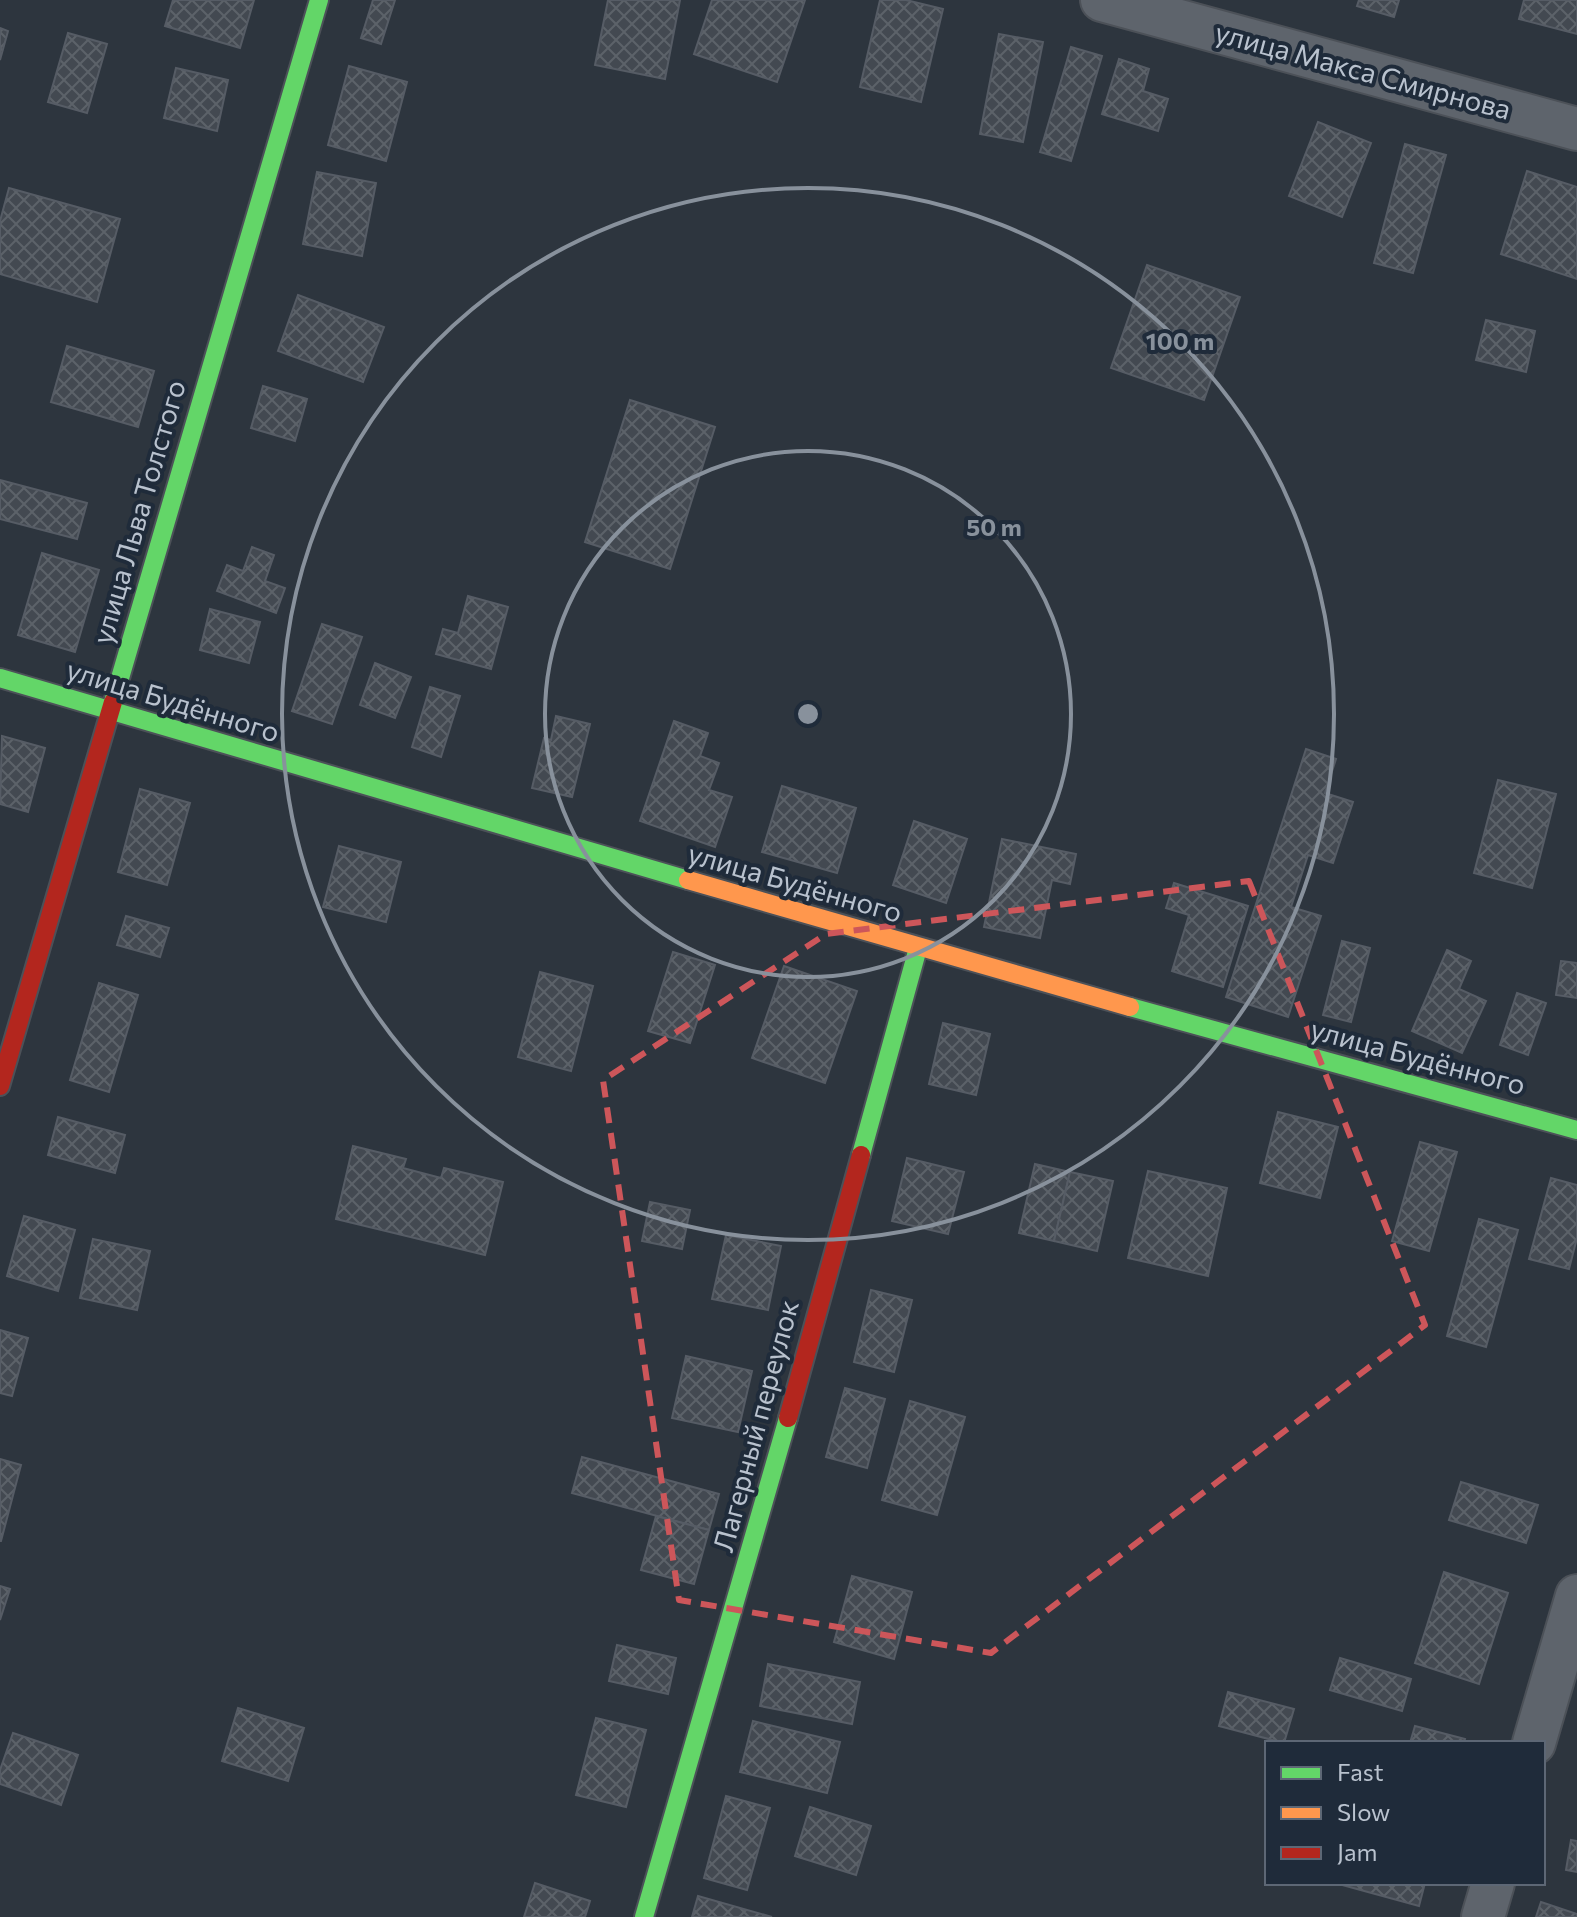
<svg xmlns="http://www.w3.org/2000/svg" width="1577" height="1917" viewBox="0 0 1577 1917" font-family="Commissioner,sans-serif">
<defs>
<pattern id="building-cross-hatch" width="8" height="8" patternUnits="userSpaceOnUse" patternTransform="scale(2)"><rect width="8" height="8" fill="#434951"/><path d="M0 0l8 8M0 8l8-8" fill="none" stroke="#5c6269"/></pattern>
</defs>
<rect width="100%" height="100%" fill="#2d353e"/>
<g fill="url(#building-cross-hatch)" stroke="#565c65" stroke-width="2">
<path d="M173,0H254L240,48L165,26Z"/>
<path d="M373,0H395L381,44L361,38Z"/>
<path d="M608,0H680L665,79L595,65Z"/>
<path d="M712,0H805L777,82L694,54Z"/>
<path d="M880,0H906L943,9L921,102L860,87Z"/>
<path d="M1359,0H1399L1394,17L1357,6Z"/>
<path d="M1524,0H1577V34L1519,19Z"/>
<path d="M0,28L8,31L0,60Z"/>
<path d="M68,33L107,44L87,113L48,102Z"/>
<path d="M999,34L1043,42L1023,142L980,134Z"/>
<path d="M1071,47L1102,56L1071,161L1040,152Z"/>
<path d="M1119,59L1149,69L1143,91L1168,99L1158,131L1102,114Z"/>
<path d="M349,66L407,82L386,161L328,145Z"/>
<path d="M176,68L228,80L217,131L164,118Z"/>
<path d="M1318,122L1371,143L1342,217L1289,196Z"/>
<path d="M1405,144L1446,155L1413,273L1374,263Z"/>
<path d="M1527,171L1577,187V279L1501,254Z"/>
<path d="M317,172L376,183L362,256L303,244Z"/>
<path d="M9,188L120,219L97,302L0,274V221Z"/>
<path d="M1147,265L1240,297L1204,400L1111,368Z"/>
<path d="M298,295L384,327L363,382L278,351Z"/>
<path d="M1486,320L1535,331L1526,372L1476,360Z"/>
<path d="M67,346L154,371L138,427L51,402Z"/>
<path d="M263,386L307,399L295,441L251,428Z"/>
<path d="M630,400L715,427L670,569L585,542Z"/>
<path d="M0,480L87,503L77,539L0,519Z"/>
<path d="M252,547L274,555L265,581L285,588L276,613L217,591L227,565L243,571Z"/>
<path d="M42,553L99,570L75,652L18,635Z"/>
<path d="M468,596L508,607L491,669L436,654L443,629L458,633Z"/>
<path d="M210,609L260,622L249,663L200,650Z"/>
<path d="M322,624L362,637L332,724L292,711Z"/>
<path d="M375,663L411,677L395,718L360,705Z"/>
<path d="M430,687L460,696L441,757L412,747Z"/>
<path d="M556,716L590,724L572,797L532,788L544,738L551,740Z"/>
<path d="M674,721L708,733L700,756L719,763L709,790L732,797L715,847L640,821Z"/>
<path d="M2,736L45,748L28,812L0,804Z"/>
<path d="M1306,749L1336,759L1325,793L1353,802L1333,863L1308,855L1291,907L1321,916L1288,1017L1226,997Z"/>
<path d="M1498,780L1556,794L1532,888L1474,873Z"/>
<path d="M782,786L856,808L837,873L762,852Z"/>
<path d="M140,789L190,803L167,885L118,872Z"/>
<path d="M914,821L967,839L946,903L893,885Z"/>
<path d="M1002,839L1076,854L1070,884L1052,880L1040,938L984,927Z"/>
<path d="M339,846L401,862L386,922L323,907Z"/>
<path d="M1174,883L1248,906L1223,987L1172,971L1189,915L1166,908Z"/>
<path d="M126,916L169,928L160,957L117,945Z"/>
<path d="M1342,941L1370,948L1351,1022L1323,1015Z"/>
<path d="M1447,950L1471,961L1459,989L1486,1001L1462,1053L1412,1031Z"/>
<path d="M673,952L715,965L690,1043L648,1031Z"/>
<path d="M1561,961L1577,963V998L1556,995Z"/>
<path d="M784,966L857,991L825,1083L752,1058Z"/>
<path d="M540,972L593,986L571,1071L518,1057Z"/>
<path d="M99,983L138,995L109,1092L70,1080Z"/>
<path d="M1517,993L1546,1003L1528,1055L1500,1045Z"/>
<path d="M943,1023L990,1034L976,1095L929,1084Z"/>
<path d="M1278,1112L1338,1127L1320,1198L1260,1183Z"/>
<path d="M58,1117L125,1135L115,1173L48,1155Z"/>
<path d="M1420,1142L1457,1152L1429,1251L1392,1241Z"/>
<path d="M353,1146L406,1159L403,1168L441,1178L444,1168L503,1182L485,1255L336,1219Z"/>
<path d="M907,1158L964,1172L948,1234L892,1221Z"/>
<path d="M1035,1164L1070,1172L1054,1241L1019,1233Z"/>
<path d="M1148,1171L1227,1188L1208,1276L1128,1258Z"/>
<path d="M1070,1172L1113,1181L1097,1251L1054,1241Z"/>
<path d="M1551,1178L1577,1185V1238L1569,1269L1529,1259Z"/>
<path d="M650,1202L690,1210L682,1249L642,1241Z"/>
<path d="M24,1216L75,1230L58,1291L7,1276Z"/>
<path d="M1479,1219L1518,1230L1486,1347L1447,1336Z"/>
<path d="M726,1235L781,1246L768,1310L712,1299Z"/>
<path d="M93,1239L150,1251L137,1310L80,1298Z"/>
<path d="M871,1290L912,1300L894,1372L854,1362Z"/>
<path d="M0,1330L28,1338L12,1396L0,1393Z"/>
<path d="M686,1356L752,1371L738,1432L672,1418Z"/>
<path d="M845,1388L885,1399L867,1468L826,1457Z"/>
<path d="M910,1401L965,1417L937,1515L882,1500Z"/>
<path d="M582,1457L719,1494L709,1530L572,1493Z"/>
<path d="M0,1459L21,1465L1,1541H0Z"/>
<path d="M1461,1482L1538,1505L1526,1543L1449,1520Z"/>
<path d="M656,1516L709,1530L694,1584L641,1570Z"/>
<path d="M1444,1572L1508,1593L1479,1684L1415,1663Z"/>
<path d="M852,1576L912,1592L894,1659L834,1642Z"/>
<path d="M0,1586L10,1589L0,1620Z"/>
<path d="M617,1645L676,1658L668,1694L609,1681Z"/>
<path d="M1340,1658L1411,1679L1402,1711L1330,1690Z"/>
<path d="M768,1664L860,1682L852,1724L760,1706Z"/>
<path d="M1228,1692L1294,1709L1284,1743L1219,1726Z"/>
<path d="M238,1708L304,1728L288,1781L222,1761Z"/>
<path d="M596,1718L646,1730L626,1807L576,1795Z"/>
<path d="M753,1721L840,1742L827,1793L740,1772Z"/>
<path d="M1415,1726L1465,1739L1464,1743H1410Z"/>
<path d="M13,1733L78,1755L61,1805L0,1784V1770Z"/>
<path d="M726,1796L770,1808L747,1890L704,1878Z"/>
<path d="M810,1807L871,1826L856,1875L795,1856Z"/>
<path d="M1571,1840L1577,1841V1872L1566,1870Z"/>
<path d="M535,1883L590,1901L585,1917H524Z"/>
<path d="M1335,1883H1425L1419,1906Z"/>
<path d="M698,1896L772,1917H692Z"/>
<path d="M1541,1902L1577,1914V1917H1536Z"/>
</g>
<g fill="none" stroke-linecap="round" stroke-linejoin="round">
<g stroke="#4c5158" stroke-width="46">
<g id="street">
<path d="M1102,0L1577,129"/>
<path d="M1534,1743L1577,1596"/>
<path d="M1483,1917L1493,1883"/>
</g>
</g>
<g stroke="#4c5158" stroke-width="22">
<g id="fast">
<path d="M0,678L688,880"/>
<path d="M113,702L319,0"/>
<path d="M1130,1007L1577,1130"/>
<path d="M861,1155L918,948"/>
<path d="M644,1917L788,1418"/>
</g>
</g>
<g stroke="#4c5158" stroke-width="22">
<path id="slow" d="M688,880L1130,1007"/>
</g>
<g stroke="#4c5158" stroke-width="22">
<g id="jam">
<path d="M0,1086L113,702"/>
<path d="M788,1418L861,1155"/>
</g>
</g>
<use href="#street" stroke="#5e646c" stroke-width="42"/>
<use href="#fast" stroke="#63d668" stroke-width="18"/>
<use href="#slow" stroke="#ff974d" stroke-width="18"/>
<use href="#jam" stroke="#b3261e" stroke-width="18"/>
</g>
<path fill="none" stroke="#cd565a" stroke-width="6" stroke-dasharray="16 10" stroke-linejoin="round" d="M1249,881L1425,1325L991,1653L679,1600L603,1080L826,934Z"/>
<g fill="none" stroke="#88919c" stroke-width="4">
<circle cx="808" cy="714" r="263"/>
<circle cx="808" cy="714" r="526"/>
</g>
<g text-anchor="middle" stroke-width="8" stroke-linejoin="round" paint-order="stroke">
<g font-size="28" fill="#b9c2ce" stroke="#1f2b3a">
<text transform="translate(1363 71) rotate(15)" y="10">улица Макса Смирнова</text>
<text transform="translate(139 512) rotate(-74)" y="10">улица Льва Толстого</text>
<text transform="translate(173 701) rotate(17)" y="10">улица Будённого</text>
<text transform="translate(795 883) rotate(16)" y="10">улица Будённого</text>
<text transform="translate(1418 1057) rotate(15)" y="10">улица Будённого</text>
<text transform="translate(756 1426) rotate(-75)" y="10">Лагерный переулок</text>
</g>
</g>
<circle cx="808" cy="714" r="12" fill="#88919c" stroke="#1f2b3a" stroke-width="4"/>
<g font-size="24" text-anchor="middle" font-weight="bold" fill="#88919c" stroke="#1f2b3a" stroke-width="8" stroke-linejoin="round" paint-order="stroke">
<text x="1180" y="350">100 m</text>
<text x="994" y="536">50 m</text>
</g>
<rect x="1265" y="1741" width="280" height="144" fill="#1f2b3a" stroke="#5d6775" stroke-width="2"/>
<rect x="1281" y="1767" width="40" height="12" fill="#63d668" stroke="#5d6775" stroke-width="2"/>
<text x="1337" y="1781" font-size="24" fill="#b9c2ce">Fast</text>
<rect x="1281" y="1807" width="40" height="12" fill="#ff974d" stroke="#5d6775" stroke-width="2"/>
<text x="1337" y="1821" font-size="24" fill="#b9c2ce">Slow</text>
<rect x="1281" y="1847" width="40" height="12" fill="#b3261e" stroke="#5d6775" stroke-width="2"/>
<text x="1337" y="1861" font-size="24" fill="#b9c2ce">Jam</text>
</svg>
